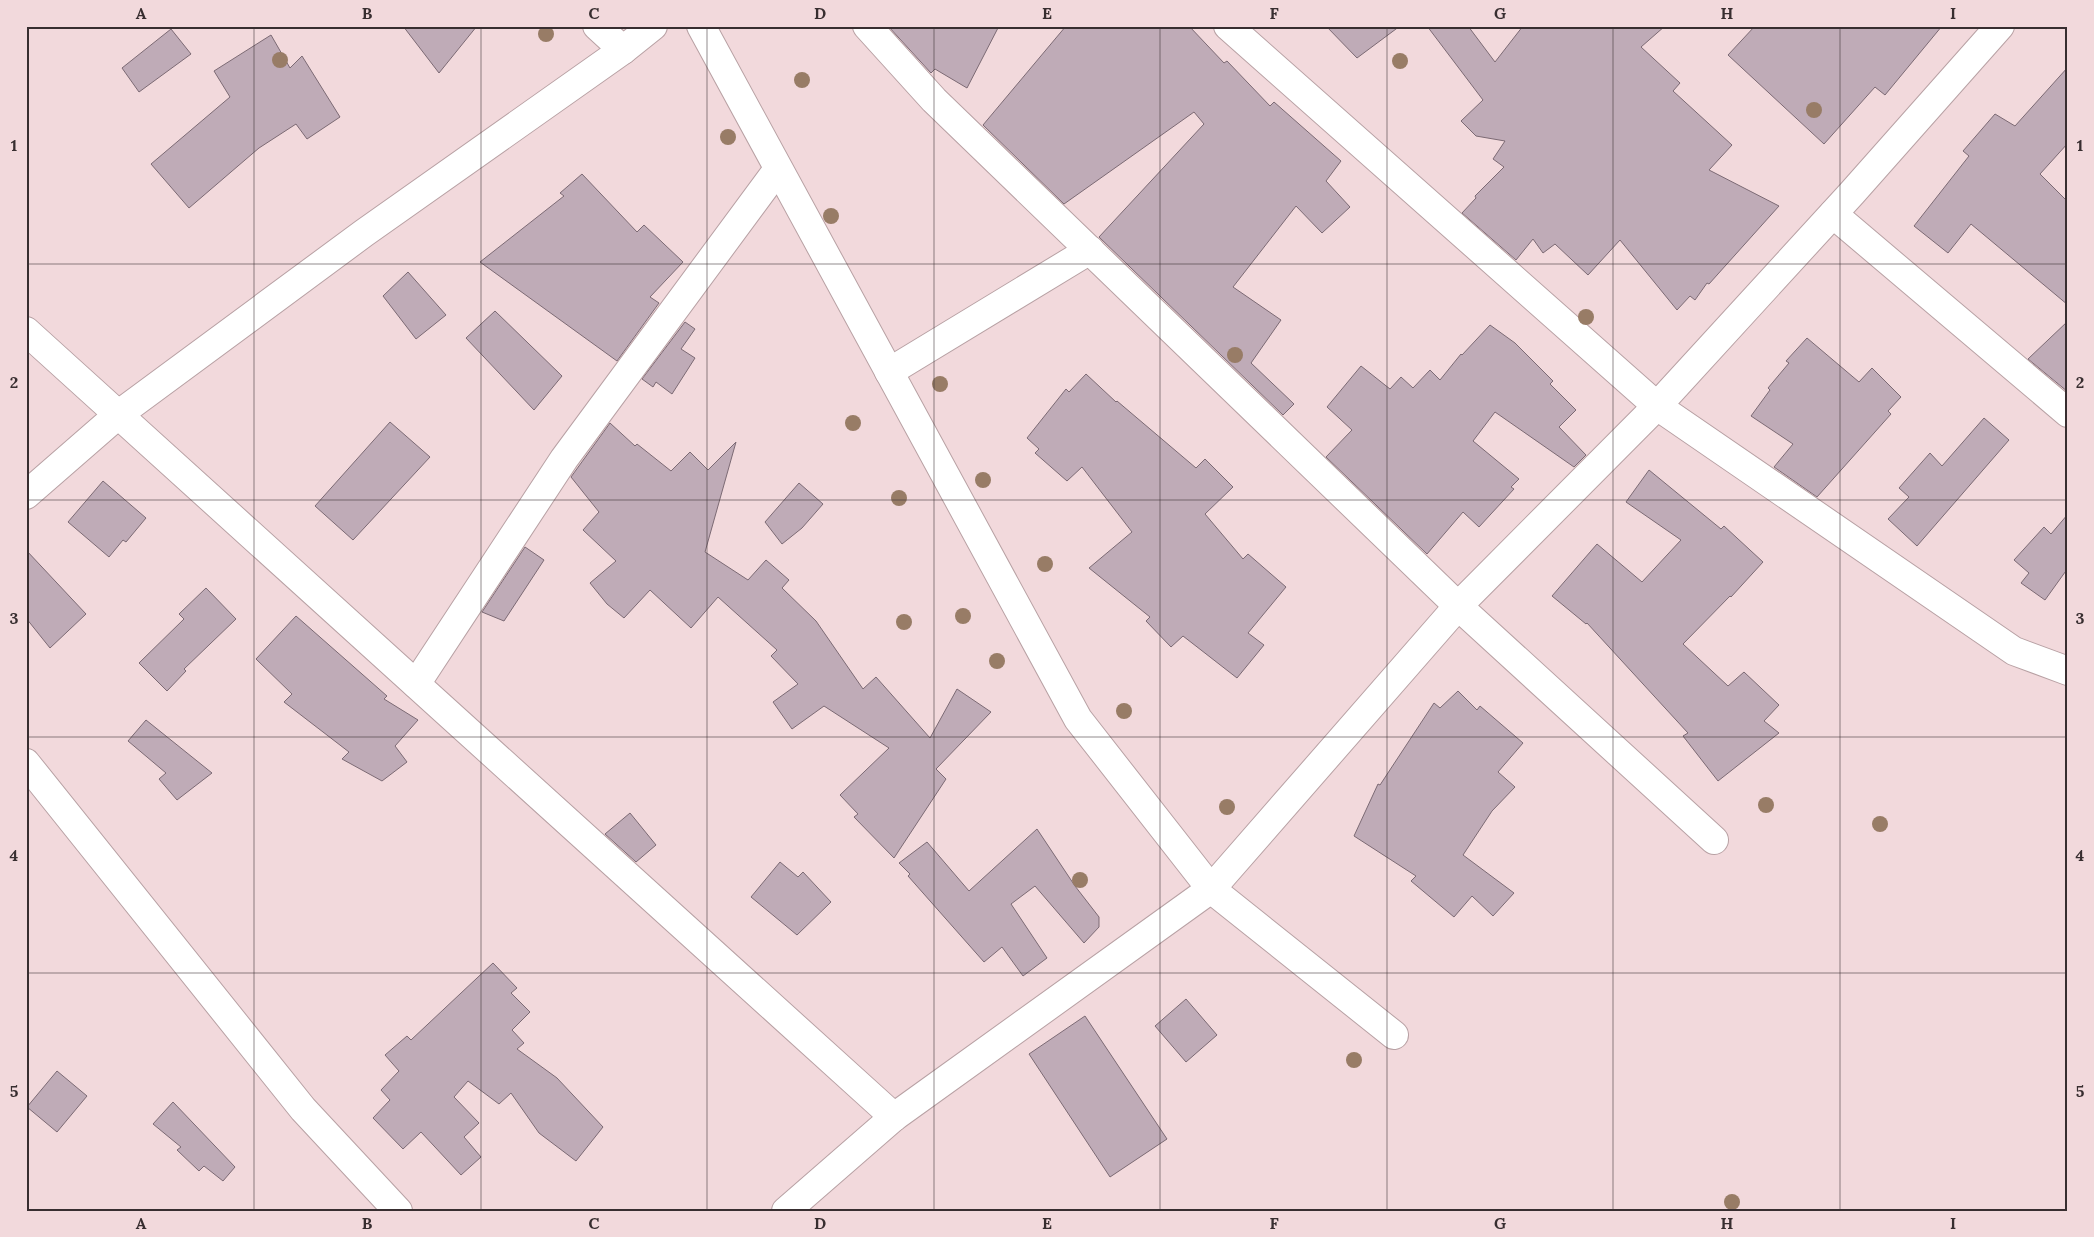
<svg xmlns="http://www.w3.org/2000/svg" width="2094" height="1237" viewBox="0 0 2094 1237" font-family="Lora,serif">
<rect width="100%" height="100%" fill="#f2d9dc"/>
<g fill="#bfabb7" stroke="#7c6a74">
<path d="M403,26H477L439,73Z"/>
<path d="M888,26H999L967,88L935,69L931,73Z"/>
<path d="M1066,26H1189L1224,63L1227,61L1270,106L1274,102L1341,161L1326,181L1350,207L1322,233L1296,206L1233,287L1281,320L1251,363L1294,404L1283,415L1099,237L1204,124L1194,112L1064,204L983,125Z"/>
<path d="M1326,26H1400L1357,58Z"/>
<path d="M1427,26H1468L1495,62L1523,26H1665L1641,47L1680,83L1673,91L1732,145L1709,170L1779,206L1709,284L1707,283L1695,300L1690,296L1677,310L1620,240L1588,275L1555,244L1543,253L1533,239L1516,260L1462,213L1476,198L1475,196L1504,167L1493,159L1505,141L1476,136L1461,121L1483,100Z"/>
<path d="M1755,26H1942L1885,95L1875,87L1824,144L1728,55Z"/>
<path d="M171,29L191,54L139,92L122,68Z"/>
<path d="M271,35L290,68L302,56L340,117L307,139L296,124L259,148L189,208L151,164L230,97L214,71Z"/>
<path d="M2068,67V143L2040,174L2068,202V305L1971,224L1948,253L1914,226L1969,156L1963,151L1995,114L2015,126Z"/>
<path d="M582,174L637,232L644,225L683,262L650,297L659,303L617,361L480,262L564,196L560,193Z"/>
<path d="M408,272L446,315L416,339L383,296Z"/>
<path d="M495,311L562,376L534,410L466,338Z"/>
<path d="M2068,321V392L2028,359Z"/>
<path d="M685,322L695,329L681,349L695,358L672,394L656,382L653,387L642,379Z"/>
<path d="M1490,325L1515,343L1553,381L1550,384L1576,410L1559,427L1586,455L1574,467L1495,412L1473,441L1519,479L1511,487L1514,489L1479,527L1463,512L1427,554L1326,457L1352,430L1327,407L1361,366L1390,389L1401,377L1413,388L1430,370L1440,380L1461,354L1462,355Z"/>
<path d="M1807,338L1859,382L1872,368L1901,397L1888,411L1891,414L1817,497L1774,467L1793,444L1751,416L1770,390L1768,388L1789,363L1786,361Z"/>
<path d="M1086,374L1116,402L1117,401L1196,468L1205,459L1233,487L1205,514L1243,559L1248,554L1286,587L1248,633L1264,645L1237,678L1183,636L1171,647L1146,621L1150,617L1089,568L1132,532L1082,467L1067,481L1035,453L1039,449L1027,438L1066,389L1069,392Z"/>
<path d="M1984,418L2009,440L1917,546L1888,519L1909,497L1899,488L1930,453L1942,466Z"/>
<path d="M390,422L430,457L353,540L315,506Z"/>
<path d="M610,423L635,446L637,444L671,471L690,452L708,470L736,442L705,552L748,580L766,560L789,580L782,588L816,621L863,689L876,677L930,738L957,689L991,712L936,769L946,779L894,858L854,817L858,814L840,795L889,748L824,706L792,729L773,702L798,684L771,656L777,650L718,597L691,628L650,590L624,618L607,604L590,583L616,561L583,530L599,512L571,477Z"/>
<path d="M1649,470L1721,529L1724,526L1763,562L1731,597L1730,596L1683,644L1728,686L1744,672L1779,705L1764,721L1779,733L1718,781L1683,736L1688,733L1587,623L1586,624L1552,596L1597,544L1642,582L1681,540L1626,502Z"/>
<path d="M103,481L146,518L126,542L123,540L109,557L68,522Z"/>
<path d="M799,483L823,504L802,528L782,544L765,522Z"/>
<path d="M2068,514V568L2045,600L2021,583L2029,573L2014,560L2044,527L2051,534Z"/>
<path d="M525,547L544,560L504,621L482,612Z"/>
<path d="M26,550L86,614L50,648L26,618Z"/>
<path d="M206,588L236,619L184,669L186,671L167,691L139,663L184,619L179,614Z"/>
<path d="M296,616L387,696L384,699L418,720L395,746L407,762L382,781L342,759L349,752L284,702L292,694L256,659Z"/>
<path d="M1458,691L1477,710L1480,706L1523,743L1498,772L1515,787L1492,811L1463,855L1514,893L1493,916L1472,896L1454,917L1411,881L1416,876L1354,836L1378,784L1380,785L1434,703L1440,708Z"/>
<path d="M146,720L212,773L177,800L159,779L166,773L128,741Z"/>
<path d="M630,813L656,845L636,862L605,834Z"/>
<path d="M1037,829L1075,886L1099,917V927L1084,943L1035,886L1011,904L1047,958L1023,976L1002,947L984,962L908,876L910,874L899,863L927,842L969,891Z"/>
<path d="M780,862L798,877L803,872L831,902L797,935L751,897Z"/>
<path d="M493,963L517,988L511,993L530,1012L512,1030L524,1043L517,1049L557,1078L603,1127L576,1161L539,1133L511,1093L499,1104L468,1081L454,1097L479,1123L464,1137L481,1157L461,1175L421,1132L403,1149L373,1118L390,1100L381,1090L399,1071L385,1055L407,1036L411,1040Z"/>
<path d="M1186,999L1217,1035L1186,1062L1155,1026Z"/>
<path d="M1085,1016L1167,1139L1110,1177L1029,1054Z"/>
<path d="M57,1071L87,1096L57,1132L27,1107Z"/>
<path d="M173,1102L235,1167L223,1181L204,1166L199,1171L177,1150L181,1147L153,1124Z"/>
</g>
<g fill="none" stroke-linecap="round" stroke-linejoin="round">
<g stroke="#b8a1a4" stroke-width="30">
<g id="street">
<path d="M597,26L623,50"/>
<path d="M701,26L1078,719L1211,889L1394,1035"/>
<path d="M867,26L934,100L1458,606L1714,840"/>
<path d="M1228,26L1657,406L2014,651L2068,671"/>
<path d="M1833,214L2068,413"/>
<path d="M26,331L894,1117"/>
<path d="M889,372L1090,250"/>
<path d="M26,495L119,414L364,233L623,50L653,26"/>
<path d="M416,684L564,459L778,169"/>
<path d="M26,763L303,1109L398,1211"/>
<path d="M786,1211L894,1117L1211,889L1458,606L1657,406L1852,193L2000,26"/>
</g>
</g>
<use href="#street" stroke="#fff" stroke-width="28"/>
</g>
<g fill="#987c66">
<circle cx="546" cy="34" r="8"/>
<circle cx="280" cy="60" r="8"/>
<circle cx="1400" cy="61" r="8"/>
<circle cx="802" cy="80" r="8"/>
<circle cx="1814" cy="110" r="8"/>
<circle cx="728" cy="137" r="8"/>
<circle cx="831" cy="216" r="8"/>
<circle cx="1586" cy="317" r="8"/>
<circle cx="1235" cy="355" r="8"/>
<circle cx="940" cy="384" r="8"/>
<circle cx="853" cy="423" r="8"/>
<circle cx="983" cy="480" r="8"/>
<circle cx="899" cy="498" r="8"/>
<circle cx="1045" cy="564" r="8"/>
<circle cx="963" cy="616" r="8"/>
<circle cx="904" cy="622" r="8"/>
<circle cx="997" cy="661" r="8"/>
<circle cx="1124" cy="711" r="8"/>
<circle cx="1766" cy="805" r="8"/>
<circle cx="1227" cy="807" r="8"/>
<circle cx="1880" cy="824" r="8"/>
<circle cx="1080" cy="880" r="8"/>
<circle cx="1354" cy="1060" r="8"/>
<circle cx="1732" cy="1202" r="8"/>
</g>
<path fill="none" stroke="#382e30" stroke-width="1" stroke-opacity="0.55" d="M254,26V1211M481,26V1211M707,26V1211M934,26V1211M1160,26V1211M1387,26V1211M1613,26V1211M1840,26V1211M26,264H2068M26,500H2068M26,737H2068M26,973H2068"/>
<rect width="2094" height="1237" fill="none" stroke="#f2d9dc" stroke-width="55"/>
<rect x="28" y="28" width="2038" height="1182" fill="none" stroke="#382e30" stroke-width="2"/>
<g font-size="16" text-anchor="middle" font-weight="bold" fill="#382e30">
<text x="141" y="19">A</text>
<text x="367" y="19">B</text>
<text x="594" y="19">C</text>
<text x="820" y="19">D</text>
<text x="1047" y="19">E</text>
<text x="1274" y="19">F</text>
<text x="1500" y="19">G</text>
<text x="1727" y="19">H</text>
<text x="1953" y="19">I</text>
<text x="14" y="151">1</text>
<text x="2080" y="151">1</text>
<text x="14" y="388">2</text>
<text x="2080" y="388">2</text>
<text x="14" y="624">3</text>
<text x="2080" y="624">3</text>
<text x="14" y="861">4</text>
<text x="2080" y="861">4</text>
<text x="14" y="1097">5</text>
<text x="2080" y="1097">5</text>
<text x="141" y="1229">A</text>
<text x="367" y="1229">B</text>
<text x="594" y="1229">C</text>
<text x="820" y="1229">D</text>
<text x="1047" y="1229">E</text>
<text x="1274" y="1229">F</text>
<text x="1500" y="1229">G</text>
<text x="1727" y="1229">H</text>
<text x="1953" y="1229">I</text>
</g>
</svg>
